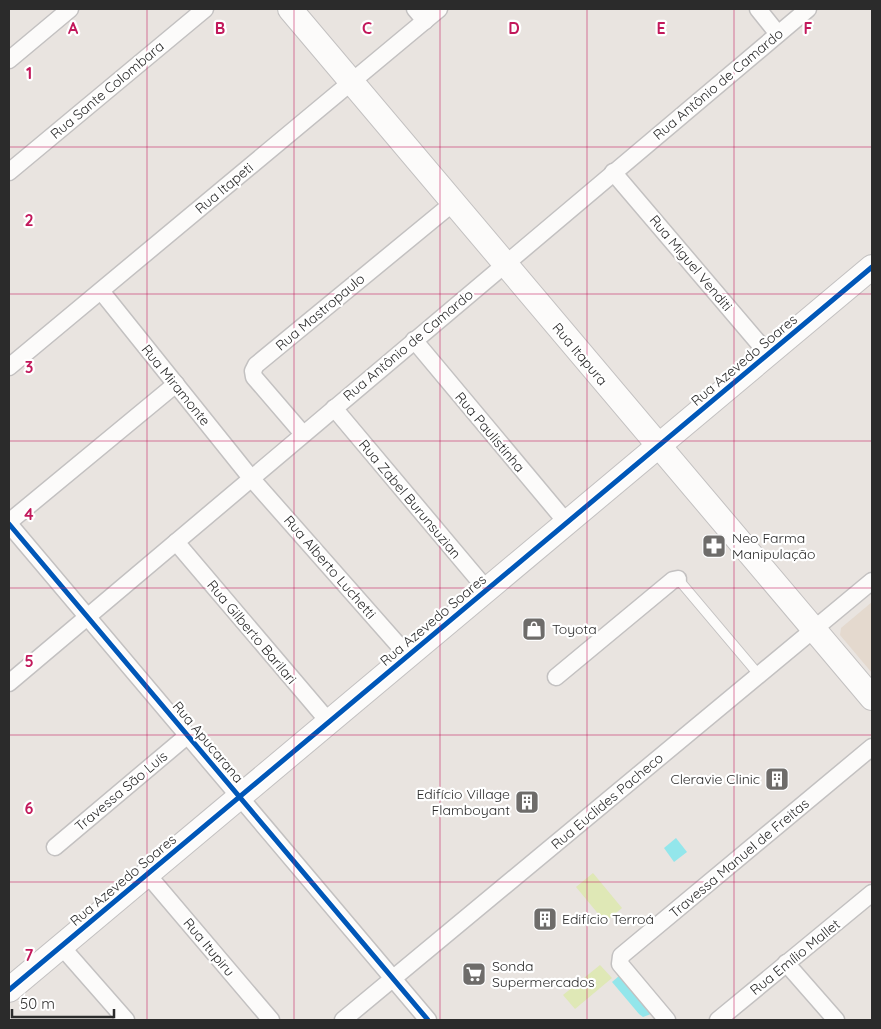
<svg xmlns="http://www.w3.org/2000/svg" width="881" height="1029" viewBox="0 0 881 1029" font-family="Quicksand,sans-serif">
<rect width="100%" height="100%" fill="#e9e4e0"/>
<path fill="#e4d9ce" d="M872,602V673L840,635L841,628Z"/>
<g fill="#dfe8b6">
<path d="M593,873L622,908L605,922L576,887Z"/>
<path d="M600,965L612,978L575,1009L563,995Z"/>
</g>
<g fill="#93e6eb">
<path d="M676,838L687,852L674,862L664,848Z"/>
<path d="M619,976L651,1014L643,1017L639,1014L612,982Z"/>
</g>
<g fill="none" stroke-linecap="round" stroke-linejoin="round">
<g stroke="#c3c1c1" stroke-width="11">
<path id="lane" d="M678,579L759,675"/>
</g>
<g stroke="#c3c1c1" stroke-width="19">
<g id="street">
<path d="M415,9L425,21"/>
<path d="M758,9L778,34"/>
<path d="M9,60L70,9"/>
<path d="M9,172L205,9"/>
<path d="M613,172L768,354"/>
<path d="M101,291L251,478L408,656"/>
<path d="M414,340L567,523"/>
<path d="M9,367L439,9"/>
<path d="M334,408L487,590"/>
<path d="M303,434L254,377L253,371L256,365L453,203"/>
<path d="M9,522L176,384"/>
<path d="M9,524L428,1020"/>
<path d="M176,542L329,722"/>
<path d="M556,677L673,580L678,579"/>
<path d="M9,683L808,9"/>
<path d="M55,847L188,735"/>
<path d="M147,874L271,1020"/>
<path d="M61,946L126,1020"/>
<path d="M786,963L836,1020"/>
<path d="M343,1020L872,581"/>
<path d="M667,1020L620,964L621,956L872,747"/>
<path d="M718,1020L872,893"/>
</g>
</g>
<g stroke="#c3c1c1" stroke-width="26">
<g id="secondary">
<path d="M290,9L872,698"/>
<path d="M9,990L872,267"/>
</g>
</g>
<use href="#lane" stroke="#fcfbfa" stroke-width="9"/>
<use href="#street" stroke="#fcfbfa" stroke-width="16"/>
<use href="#secondary" stroke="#fcfbfa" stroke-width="24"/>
<g stroke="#fff" stroke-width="8">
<g id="cycleway">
<path d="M9,524L428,1020"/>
<path d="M9,990L872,267"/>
</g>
</g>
<use href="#cycleway" stroke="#0057b8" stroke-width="5"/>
</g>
<path fill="none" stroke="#c2185b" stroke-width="1" stroke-opacity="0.55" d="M147,9V1020M294,9V1020M440,9V1020M587,9V1020M734,9V1020M9,147H872M9,294H872M9,441H872M9,588H872M9,735H872M9,882H872"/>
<defs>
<g id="pharmacy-square" transform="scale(1.25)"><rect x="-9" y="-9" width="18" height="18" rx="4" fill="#6e6c6a" stroke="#fff"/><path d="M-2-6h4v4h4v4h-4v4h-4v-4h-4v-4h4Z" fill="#fff"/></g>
<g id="shop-square" transform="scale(1.25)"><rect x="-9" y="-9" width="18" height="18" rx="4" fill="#6e6c6a" stroke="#fff"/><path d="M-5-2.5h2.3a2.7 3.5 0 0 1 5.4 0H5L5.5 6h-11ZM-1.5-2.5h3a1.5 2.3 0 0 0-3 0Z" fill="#fff"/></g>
<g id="building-square" transform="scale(1.25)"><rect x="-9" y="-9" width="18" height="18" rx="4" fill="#6e6c6a" stroke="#fff"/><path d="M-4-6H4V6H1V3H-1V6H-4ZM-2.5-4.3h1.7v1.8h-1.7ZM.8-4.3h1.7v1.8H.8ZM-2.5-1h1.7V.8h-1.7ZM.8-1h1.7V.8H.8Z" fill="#fff"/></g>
<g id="supermarket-square" transform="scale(1.25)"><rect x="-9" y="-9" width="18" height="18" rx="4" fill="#6e6c6a" stroke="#fff"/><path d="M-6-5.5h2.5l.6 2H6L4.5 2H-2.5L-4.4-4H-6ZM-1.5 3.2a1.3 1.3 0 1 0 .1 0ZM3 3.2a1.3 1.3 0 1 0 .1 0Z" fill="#fff"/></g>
</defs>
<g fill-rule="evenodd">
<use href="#pharmacy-square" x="714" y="546"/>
<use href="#shop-square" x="534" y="629"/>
<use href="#building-square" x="777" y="779"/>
<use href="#building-square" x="527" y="802"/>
<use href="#building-square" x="545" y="919"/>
<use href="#supermarket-square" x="474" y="974"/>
</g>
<g text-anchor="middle" stroke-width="4.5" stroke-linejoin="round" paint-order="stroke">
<g font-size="14" fill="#2b2b2b" stroke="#fff">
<text transform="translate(718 84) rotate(-40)" y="5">Rua Antônio de Camardo</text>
<text transform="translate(107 90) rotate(-40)" y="5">Rua Sante Colombara</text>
<text transform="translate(224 188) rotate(-40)" y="5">Rua Itapeti</text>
<text transform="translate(691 263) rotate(50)" y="5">Rua Miguel Venditi</text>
<text transform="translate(320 312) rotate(-40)" y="5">Rua Mastropaulo</text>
<text transform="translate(408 345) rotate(-40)" y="5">Rua Antônio de Camardo</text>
<text transform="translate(580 354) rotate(50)" y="5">Rua Itapura</text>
<text transform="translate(744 360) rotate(-40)" y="5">Rua Azevedo Soares</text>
<text transform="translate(176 385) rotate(51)" y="5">Rua Miramonte</text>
<text transform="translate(490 432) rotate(50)" y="5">Rua Paulistinha</text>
<text transform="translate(410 499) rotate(50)" y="5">Rua Zabel Burunsuzian</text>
<text transform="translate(330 567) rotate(49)" y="5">Rua Alberto Luchetti</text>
<text transform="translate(433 620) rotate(-40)" y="5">Rua Azevedo Soares</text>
<text transform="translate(252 632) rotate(50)" y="5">Rua Gilberto Barilari</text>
<text transform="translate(208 742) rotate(50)" y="5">Rua Apucarana</text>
<text transform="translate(121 791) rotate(-40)" y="5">Travessa São Luís</text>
<text transform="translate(607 801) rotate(-40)" y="5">Rua Euclides Pacheco</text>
<text transform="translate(739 858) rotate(-40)" y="5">Travessa Manuel de Freitas</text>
<text transform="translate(123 880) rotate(-40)" y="5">Rua Azevedo Soares</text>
<text transform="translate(209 947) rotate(50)" y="5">Rua Itupiru</text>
<text transform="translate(795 957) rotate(-39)" y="5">Rua Emílio Mallet</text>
</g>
<g font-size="14" fill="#2b2b2b" stroke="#fff" text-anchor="start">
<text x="732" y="543">Neo Farma<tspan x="732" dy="16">Manipulação</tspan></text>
<text x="552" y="634">Toyota</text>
<text x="760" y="784" text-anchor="end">Cleravie Clinic</text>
<text x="510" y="799" text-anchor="end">Edifício Village<tspan x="510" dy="16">Flamboyant</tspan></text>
<text x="562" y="924">Edifício Terroá</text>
<text x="492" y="971">Sonda<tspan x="492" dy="16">Supermercados</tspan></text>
</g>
</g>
<g font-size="16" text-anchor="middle" font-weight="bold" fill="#c2185b" stroke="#fff" stroke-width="4.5" stroke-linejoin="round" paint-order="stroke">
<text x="73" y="34">A</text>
<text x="220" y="34">B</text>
<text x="367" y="34">C</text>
<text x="514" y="34">D</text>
<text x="661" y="34">E</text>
<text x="808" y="34">F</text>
<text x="29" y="79">1</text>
<text x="29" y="226">2</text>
<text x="29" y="373">3</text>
<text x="29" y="520">4</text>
<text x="29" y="667">5</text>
<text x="29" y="814">6</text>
<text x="29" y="961">7</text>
</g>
<rect width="881" height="1029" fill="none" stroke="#2b2b2b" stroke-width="20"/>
<path d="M12 1009v8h102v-8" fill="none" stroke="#2b2b2b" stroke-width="2.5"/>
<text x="20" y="1009" font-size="15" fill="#2b2b2b" stroke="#ffffff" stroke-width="4" paint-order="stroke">50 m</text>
</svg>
